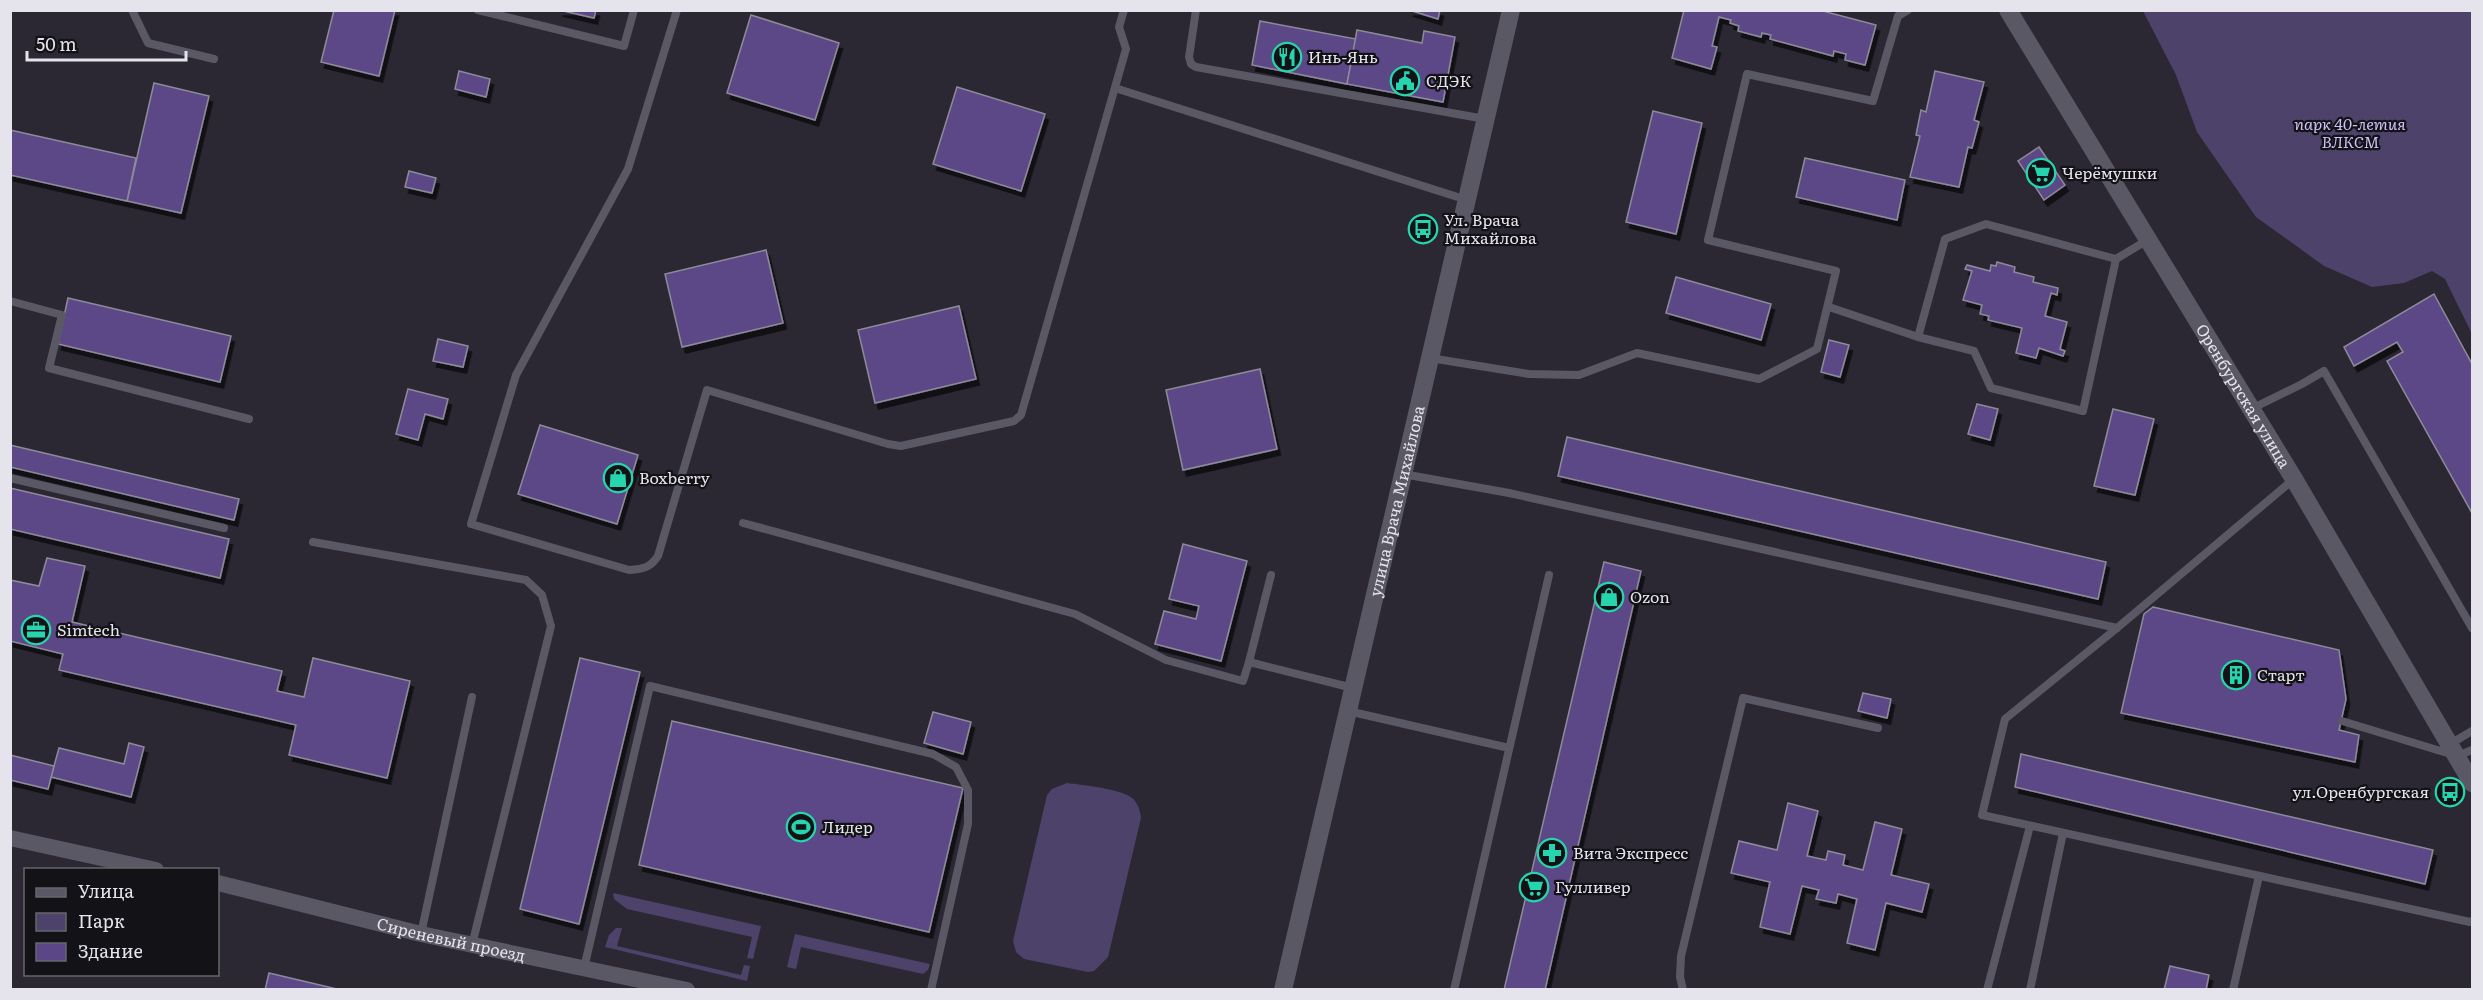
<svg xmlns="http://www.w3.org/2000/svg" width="2483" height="1000" viewBox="0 0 2483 1000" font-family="Literata,serif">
<defs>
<filter id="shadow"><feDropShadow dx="3.5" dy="6" stdDeviation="0" flood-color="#0009"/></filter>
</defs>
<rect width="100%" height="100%" fill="#2b2833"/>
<g fill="#4d426a">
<path d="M2143,11H2472V334L2445,279L2432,271L2404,283L2372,287L2324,266L2256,217L2197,132L2176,75Z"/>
<path d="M1067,783C1083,785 1112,788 1127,795C1137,799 1140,809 1141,818L1108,957L1094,971L1088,972L1024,959L1016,952L1013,941L1047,795L1052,789Z"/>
<path d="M613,893L761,926L753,959L747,958L752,937L627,909L614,899Z"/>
<path d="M616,928H622L617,946L741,975L744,965L750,966L747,981L605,947L609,935Z"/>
<path d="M795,934L930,964L928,970L923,974L801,947L796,969L787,967Z"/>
</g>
<g fill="#5b4787" stroke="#8e8b99" stroke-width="1.5" filter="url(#shadow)">
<path d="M334,10H395L379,76L321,62Z"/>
<path d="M559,10H596L594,18Z"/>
<path d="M1409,10H1440L1438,19Z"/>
<path d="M1684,10H1819L1876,25L1865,65L1845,60L1846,54L1834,51L1833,56L1770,39L1771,35L1762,33L1761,37L1738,31L1739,26L1730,23L1731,20L1719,17L1712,46L1717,47L1711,69L1672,58Z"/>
<path d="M751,15L839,43L815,120L727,93Z"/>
<path d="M1260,21L1356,39L1347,84L1252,65Z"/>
<path d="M1357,30L1422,43L1424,31L1455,37L1443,102L1347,84Z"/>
<path d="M459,71L490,79L486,97L455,89Z"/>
<path d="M1935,71L1984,82L1974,120L1979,122L1972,148L1968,147L1959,187L1910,177L1920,136L1916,135L1921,110L1926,112Z"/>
<path d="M154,83L209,96L181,213L127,201Z"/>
<path d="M957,87L1045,114L1021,191L933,164Z"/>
<path d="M1653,111L1702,123L1676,234L1626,222Z"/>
<path d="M10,130L136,158L127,201L10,175Z"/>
<path d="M2039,147L2065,185L2044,200L2018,161Z"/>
<path d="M1805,158L1905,180L1897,220L1796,197Z"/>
<path d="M409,171L436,178L432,193L405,187Z"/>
<path d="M766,250L783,323L682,347L665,274Z"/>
<path d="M1997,262L2015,267L2014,272L2034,277L2033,282L2058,288L2057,295L2051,293L2045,316L2067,322L2060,349L2065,351L2063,356L2039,348L2036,358L2016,353L2022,328L1988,320L1989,316L1980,314L1982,305L1963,300L1972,271L1965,269L1967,265L1990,271L1991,265L1996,266Z"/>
<path d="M1676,277L1771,304L1761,340L1666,313Z"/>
<path d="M2434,294L2472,364V513L2387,361L2403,352L2397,342L2354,366L2344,347Z"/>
<path d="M68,298L231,336L220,382L58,344Z"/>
<path d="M959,306L976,379L875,403L858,330Z"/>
<path d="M438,339L468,346L463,367L433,361Z"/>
<path d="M1829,340L1849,345L1840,377L1821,372Z"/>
<path d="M1260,369L1277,449L1183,470L1166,390Z"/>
<path d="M408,389L448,399L443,419L425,414L418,440L396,434Z"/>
<path d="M1977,404L1998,409L1990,440L1968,434Z"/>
<path d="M2113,409L2154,419L2135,495L2094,486Z"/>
<path d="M540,425L638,455L617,524L518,494Z"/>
<path d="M1567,437L2106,562L2098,599L1558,476Z"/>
<path d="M10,445L239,499L234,520L10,467Z"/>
<path d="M10,488L229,539L220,578L10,529Z"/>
<path d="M1183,544L1247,561L1221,661L1155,644L1164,611L1196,619L1199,606L1169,599Z"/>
<path d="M47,558L85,566L72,622L282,671L277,691L304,697L313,658L410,681L387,778L289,755L296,725L59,670L63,654L10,641V580L39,586Z"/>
<path d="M1604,562L1641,571L1545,990H1504Z"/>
<path d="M2153,607L2339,650L2346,699L2339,730L2359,735L2355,762L2121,713L2144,614Z"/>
<path d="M580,658L640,672L579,924L520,909Z"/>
<path d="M1863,693L1891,699L1887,718L1858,711Z"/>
<path d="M933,712L971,722L963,754L924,743Z"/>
<path d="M672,721L963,788L929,932L639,865Z"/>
<path d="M129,743L144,747L131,797L51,777L59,748L124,764Z"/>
<path d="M2021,754L2433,850L2425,884L2015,787Z"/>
<path d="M10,755L54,766L48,789L10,780Z"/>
<path d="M1788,803L1818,811L1807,856L1826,860L1828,851L1845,855L1843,865L1863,870L1875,822L1902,829L1891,875L1929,884L1922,912L1886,903L1875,950L1847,943L1857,899L1838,894L1836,903L1816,899L1819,890L1802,886L1790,934L1760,927L1770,882L1731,873L1739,841L1777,850Z"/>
<path d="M2170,966L2209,975L2206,990H2164Z"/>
<path d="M269,973L341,990H265Z"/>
</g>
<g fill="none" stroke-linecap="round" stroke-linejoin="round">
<g stroke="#5b5866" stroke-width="8">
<path d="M132,10L148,43L214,59"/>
<path d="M478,10L624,46L634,10"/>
<path d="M677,10L628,169L516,375L471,524L629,570C643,569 650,568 658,556L707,390L888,444L901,446L1014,421L1021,415L1126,49L1119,27L1124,10"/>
<path d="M1196,10L1189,57L1191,64L1196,67L1485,119"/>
<path d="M1115,88L1467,200"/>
<path d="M10,301L62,315L49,368L249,419"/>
<path d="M1829,307L1918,337L1974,351L1991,388L2083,411L2116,259"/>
<path d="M1918,337L1945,239L1986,224L2116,259L2146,241"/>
<path d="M1430,358L1529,374L1579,375L1637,353L1759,379L1817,349L1836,271L1708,240L1747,74L1873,101L1898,16L1908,10"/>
<path d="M2251,409L2302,384L2324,371L2472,628"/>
<path d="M1403,474L1509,493L2117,628"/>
<path d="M10,478L224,528"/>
<path d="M2294,479L2117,628L2005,719L1982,815L2470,922L2472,921"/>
<path d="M743,523L1075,614L1166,660L1243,681L1249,662L1353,688"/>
<path d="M313,542L526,580L542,595L551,626L472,945"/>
<path d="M1249,662L1271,575"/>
<path d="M1348,711L1509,748"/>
<path d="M2342,721L2457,756L2472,750"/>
<path d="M2450,744L2472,731"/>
<path d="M421,934L472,697"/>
<path d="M584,968L650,686L933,754L956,767L968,790V824L931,990"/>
<path d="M1454,990L1549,575"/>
<path d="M1683,990L1680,977L1681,956L1743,698L1878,728"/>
<path d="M1987,990L2030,826"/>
<path d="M2030,990L2063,833"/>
<path d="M2233,990L2259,876"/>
</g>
<g stroke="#5b5866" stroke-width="16">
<path d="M10,838L156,870"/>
<path id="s1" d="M218,883L421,934L687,990"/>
</g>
<g stroke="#5b5866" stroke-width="18">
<path id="s2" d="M2008,10L2294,479L2472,783"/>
<path id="s3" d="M1283,990L1511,10"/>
</g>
</g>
<defs>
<g id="restaurant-ring" transform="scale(1.5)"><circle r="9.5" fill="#131217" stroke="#26d5ae" stroke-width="1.5"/><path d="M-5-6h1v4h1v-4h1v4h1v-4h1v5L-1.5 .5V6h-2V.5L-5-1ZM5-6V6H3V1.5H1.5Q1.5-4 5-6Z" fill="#26d5ae"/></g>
<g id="civic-ring" transform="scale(1.5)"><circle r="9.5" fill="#131217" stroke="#26d5ae" stroke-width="1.5"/><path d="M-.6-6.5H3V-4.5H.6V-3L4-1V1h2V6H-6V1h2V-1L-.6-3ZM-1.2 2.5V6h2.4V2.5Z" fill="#26d5ae"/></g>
<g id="supermarket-ring" transform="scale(1.5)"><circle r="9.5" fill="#131217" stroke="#26d5ae" stroke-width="1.5"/><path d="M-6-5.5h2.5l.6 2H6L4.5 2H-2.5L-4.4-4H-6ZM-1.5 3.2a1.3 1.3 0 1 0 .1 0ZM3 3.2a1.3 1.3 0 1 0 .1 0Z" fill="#26d5ae"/></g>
<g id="bus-ring" transform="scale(1.5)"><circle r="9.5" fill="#131217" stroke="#26d5ae" stroke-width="1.5"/><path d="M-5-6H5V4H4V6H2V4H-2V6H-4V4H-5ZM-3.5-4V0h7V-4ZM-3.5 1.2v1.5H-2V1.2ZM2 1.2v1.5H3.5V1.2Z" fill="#26d5ae"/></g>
<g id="shop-ring" transform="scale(1.5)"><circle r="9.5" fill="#131217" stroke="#26d5ae" stroke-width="1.5"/><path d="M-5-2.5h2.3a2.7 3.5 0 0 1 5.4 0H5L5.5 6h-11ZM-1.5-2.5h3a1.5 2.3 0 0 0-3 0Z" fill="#26d5ae"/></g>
<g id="office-ring" transform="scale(1.5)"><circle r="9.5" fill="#131217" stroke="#26d5ae" stroke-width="1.5"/><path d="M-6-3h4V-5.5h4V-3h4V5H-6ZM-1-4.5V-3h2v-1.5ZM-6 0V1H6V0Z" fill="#26d5ae"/></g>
<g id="building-ring" transform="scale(1.5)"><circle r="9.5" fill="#131217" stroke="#26d5ae" stroke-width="1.5"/><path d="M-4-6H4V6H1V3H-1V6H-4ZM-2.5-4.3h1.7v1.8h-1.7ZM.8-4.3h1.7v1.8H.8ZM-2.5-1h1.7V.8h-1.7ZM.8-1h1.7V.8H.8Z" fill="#26d5ae"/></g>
<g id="stadium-ring" transform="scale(1.5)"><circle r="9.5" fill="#131217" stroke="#26d5ae" stroke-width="1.5"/><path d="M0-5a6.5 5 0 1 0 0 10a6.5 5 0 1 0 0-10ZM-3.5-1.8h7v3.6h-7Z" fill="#26d5ae"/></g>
<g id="pharmacy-ring" transform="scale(1.5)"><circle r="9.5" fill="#131217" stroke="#26d5ae" stroke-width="1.5"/><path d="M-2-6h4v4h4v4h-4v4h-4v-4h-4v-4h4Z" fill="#26d5ae"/></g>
</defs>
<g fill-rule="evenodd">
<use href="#restaurant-ring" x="1287" y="57"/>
<use href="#civic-ring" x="1405" y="81"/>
<use href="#supermarket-ring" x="2041" y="173"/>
<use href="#bus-ring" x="1423" y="229"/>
<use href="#shop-ring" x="618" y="478"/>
<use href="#shop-ring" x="1609" y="597"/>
<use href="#office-ring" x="36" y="630"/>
<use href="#building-ring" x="2236" y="675"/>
<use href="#bus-ring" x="2450" y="792"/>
<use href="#stadium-ring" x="801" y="827"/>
<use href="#pharmacy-ring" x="1552" y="853"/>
<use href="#supermarket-ring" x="1534" y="887"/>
</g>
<g text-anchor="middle" stroke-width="4.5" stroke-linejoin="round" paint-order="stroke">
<g font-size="16" fill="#e5e3eb" stroke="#131217" text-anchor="start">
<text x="1308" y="63">Инь-Янь</text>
<text x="1426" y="87">СДЭК</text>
<text x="2062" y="179">Черёмушки</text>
<text x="1444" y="226">Ул. Врача<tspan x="1444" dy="18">Михайлова</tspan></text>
<text x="639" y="484">Boxberry</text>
<text x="1630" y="603">Ozon</text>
<text x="57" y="636">Simtech</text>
<text x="2257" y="681">Старт</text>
<text x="2429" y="798" text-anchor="end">ул.Оренбургская</text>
<text x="822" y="833">Лидер</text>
<text x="1573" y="859">Вита Экспресс</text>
<text x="1555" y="893">Гулливер</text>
</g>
<g font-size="16" font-style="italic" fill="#cec0f9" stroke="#131217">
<text x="2350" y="130">парк 40-летия<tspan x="2350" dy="18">ВЛКСМ</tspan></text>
</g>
<g font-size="16" fill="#e5e3eb" stroke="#131217">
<text dy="6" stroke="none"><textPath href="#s2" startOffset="452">Оренбургская улица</textPath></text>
<text dy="6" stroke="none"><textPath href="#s3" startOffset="502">улица Врача Михайлова</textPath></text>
<text dy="6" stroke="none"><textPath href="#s1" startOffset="240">Сиреневый проезд</textPath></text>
</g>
</g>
<rect width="2483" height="1000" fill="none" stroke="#e5e3eb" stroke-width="24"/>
<rect x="24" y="868" width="195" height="108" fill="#131217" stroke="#67666c" stroke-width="1.5"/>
<rect x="36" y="888" width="30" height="9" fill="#5b5866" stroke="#67666c" stroke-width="1.5"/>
<text x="78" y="898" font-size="18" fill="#e5e3eb">Улица</text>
<rect x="36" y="913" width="30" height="18" fill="#4d426a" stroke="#67666c" stroke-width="1.5"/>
<text x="78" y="928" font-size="18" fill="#e5e3eb">Парк</text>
<rect x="36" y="943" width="30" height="18" fill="#5b4787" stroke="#67666c" stroke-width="1.5"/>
<text x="78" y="958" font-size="18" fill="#e5e3eb">Здание</text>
<path d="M27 51v9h159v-9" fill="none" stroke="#e5e3eb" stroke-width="3"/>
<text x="36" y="51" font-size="18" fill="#e5e3eb" stroke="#131217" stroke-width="4.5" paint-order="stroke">50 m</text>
</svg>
